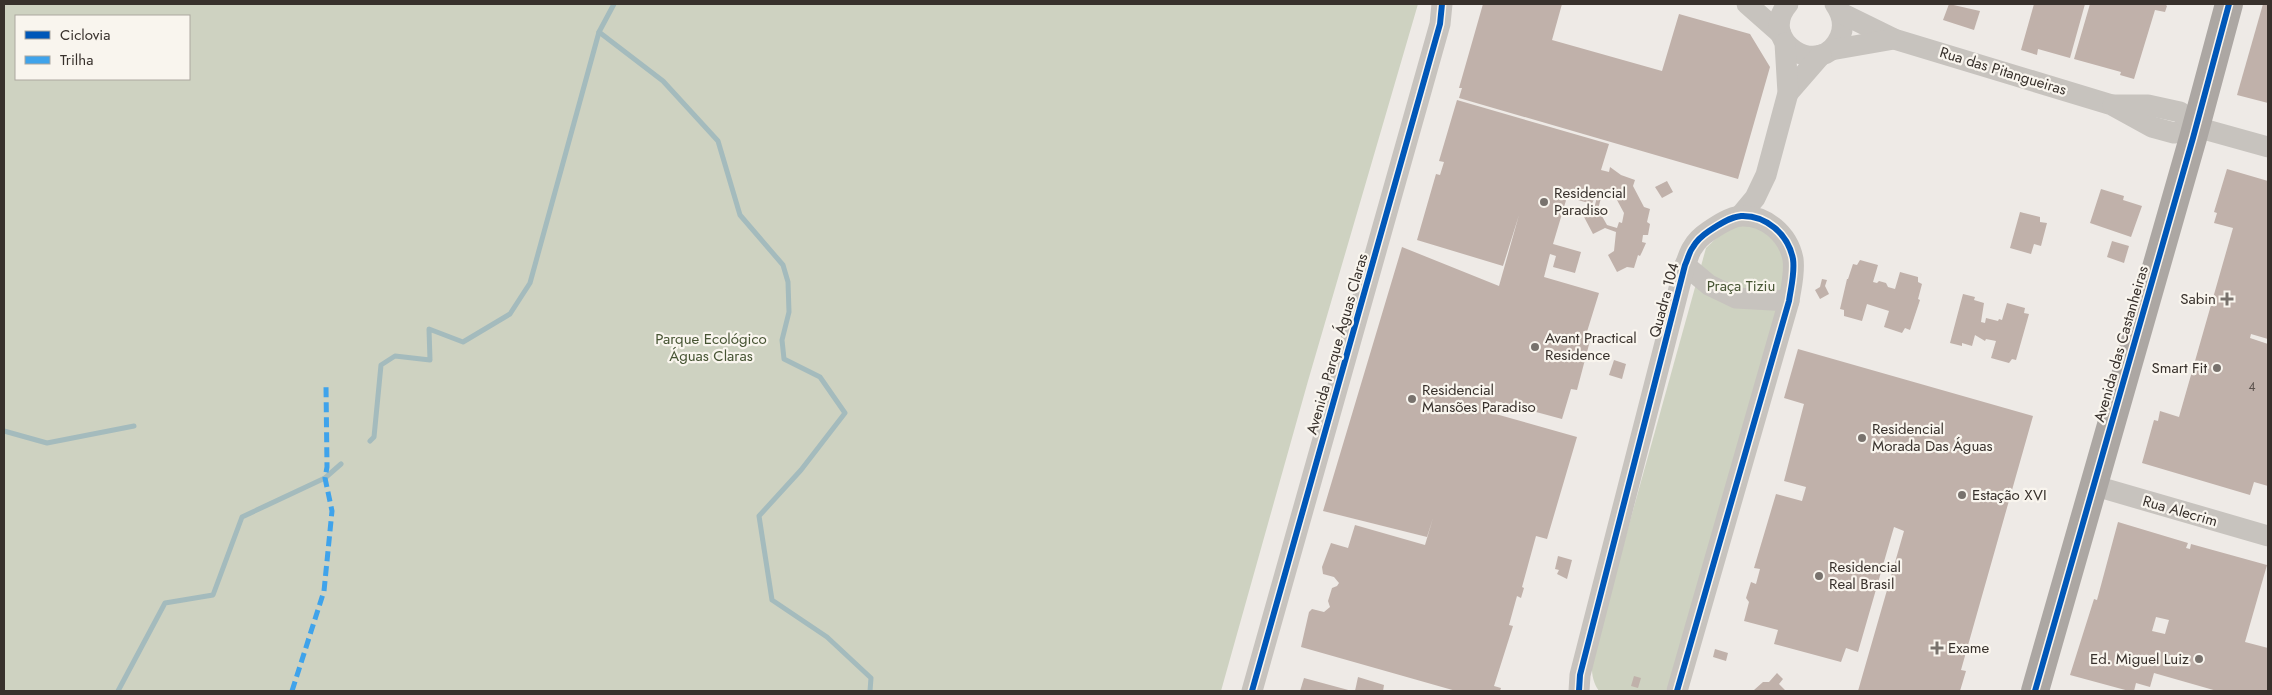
<svg xmlns="http://www.w3.org/2000/svg" width="2272" height="695" viewBox="0 0 2272 695" font-family="Jost,sans-serif">
<rect width="100%" height="100%" fill="#eeeae6"/>
<g fill="#ced2c1" fill-rule="evenodd">
<path d="M4,4H1418L1308,381L1221,691H4ZM16,16H189V79H16Z"/>
<path d="M1755,221L1790,255L1785,295L1672,680L1666,691H1599C1591,680 1591,667 1593,654L1706,248L1729,226Z"/>
</g>
<g fill="none" stroke-linecap="round" stroke-linejoin="round">
<g stroke="#a4bbbd" stroke-width="5">
<path d="M614,4L599,32L663,81L718,141L740,215L783,265L788,282L789,312L782,340L784,359L820,377L845,413L801,470L759,516L772,600L827,637L871,678L870,691"/>
<path d="M4,431L47,443L134,426"/>
<path d="M370,441L374,437L381,365L395,356L430,360L429,329L463,342L510,314L530,283L599,32"/>
<path d="M118,691L165,603L213,595L242,517L325,478L341,464"/>
</g>
</g>
<g fill="#c0b1aa" fill-rule="evenodd">
<path d="M1483,4H1562L1552,40L1662,71L1679,14L1750,34L1770,67L1738,179L1459,98L1462,88H1459Z"/>
<path d="M1949,4L1980,11L1974,30L1943,20Z"/>
<path d="M2034,4H2085L2070,58L2038,49L2037,55L2021,50Z"/>
<path d="M2090,4H2165L2167,6L2165,12L2155,10L2134,79L2120,75L2121,72L2074,59Z"/>
<path d="M2263,4H2268V103L2237,95Z"/>
<path d="M1457,100L1609,144L1601,170L1609,172L1610,167L1621,175L1635,180L1633,186L1644,207L1650,209L1647,222L1650,224L1648,235H1643L1642,242L1646,243L1642,252L1640,256L1638,255L1634,268L1627,267L1617,272L1608,255L1614,251L1616,232L1605,228L1593,234L1583,215L1594,209L1597,197L1595,196L1592,204L1567,197L1553,244L1581,252L1575,273L1553,267L1556,256L1550,254L1544,277L1599,293L1586,335L1591,337L1577,390L1571,389L1562,419L1496,401L1492,413L1577,437L1547,539L1536,536L1522,587L1524,588L1521,598L1517,596L1509,625L1513,626L1494,686L1501,688L1500,691H1456L1301,647L1309,612L1312,609L1324,612L1330,607L1328,601L1332,588L1337,586L1339,583L1334,577L1323,574L1322,567L1331,543L1348,548L1355,525L1425,545L1433,518L1427,537L1323,511L1402,247L1499,286L1519,215L1503,266L1417,240L1436,174L1440,175L1444,162L1439,161ZM1608,197L1617,200L1624,213L1622,223L1619,222L1617,228L1607,225L1598,209L1601,198L1607,200Z"/>
<path d="M2227,169L2268,181V339L2251,334L2250,338L2268,344V486L2254,482L2250,495L2142,463L2154,420L2158,421L2160,411L2179,417L2233,228L2214,223L2217,213L2214,212Z"/>
<path d="M1667,181L1673,192L1662,198L1655,187Z"/>
<path d="M2101,189L2124,196L2123,200L2142,206L2131,237L2090,223Z"/>
<path d="M2020,212L2040,217V222L2047,223L2041,246L2034,244L2031,254L2010,248Z"/>
<path d="M2112,241L2129,246L2124,263L2107,257Z"/>
<path d="M1860,260L1878,265L1873,282L1877,283L1879,281L1886,283L1888,287L1895,289L1900,272L1918,277V282L1922,284L1918,299L1920,300L1910,330L1905,328L1902,333L1884,327L1889,311L1867,304L1862,321L1844,316V310L1840,309L1847,279H1848L1853,264L1857,265Z"/>
<path d="M1822,279L1827,280L1825,286L1829,294L1820,299L1815,290L1820,287Z"/>
<path d="M1963,294L1975,297L1974,300L1984,303L1981,322L1985,323L1986,318L1998,321L1999,319L2002,320L2007,303L2025,308L2024,313L2029,314L2016,360L2012,359L2009,363L1991,358L1996,341L1986,339L1985,341L1975,335L1972,346L1962,343V346L1950,343Z"/>
<path d="M1798,349L2033,416L1961,670L1966,671L1960,691H1858L1904,531L1894,527L1858,652L1846,648L1841,662L1774,644L1778,630L1744,621L1749,602L1746,598L1751,582L1756,584L1760,569L1754,568L1776,494L1802,501L1806,487L1784,481L1804,404L1784,398Z"/>
<path d="M1614,360L1626,364L1622,379L1609,375Z"/>
<path d="M2118,522L2188,543L2186,548L2190,549L2191,544L2267,565L2245,642L2268,648V691H2217L2154,673L2150,687L2136,683L2134,691H2129L2070,675L2094,599L2097,600ZM2156,617L2169,620L2165,634L2152,631Z"/>
<path d="M1558,556L1572,560L1567,579L1557,574L1559,570L1555,569Z"/>
<path d="M1715,649L1728,653L1726,661L1713,657Z"/>
<path d="M1777,673L1783,679L1779,684L1786,691L1754,690L1763,682H1769Z"/>
<path d="M1634,676L1641,678L1638,688L1631,686Z"/>
<path d="M1358,677L1384,685L1383,691H1355Z"/>
<path d="M1304,678L1352,691H1300Z"/>
</g>
<g fill="none" stroke-linecap="round" stroke-linejoin="round">
<g stroke="#c7c3be" stroke-width="21">
<path d="M1747,4L1781,34"/>
<path d="M1788,4C1756,41 1821,81 1840,37C1845,25 1842,14 1835,4"/>
<path d="M1841,13L1894,39L2112,105L2152,127L2174,133L2196,127"/>
<path d="M1831,50L1894,39"/>
<path d="M1788,93L1821,55"/>
<path d="M2113,105H2148L2180,112L2196,127L2268,147"/>
<path d="M1740,216L1755,198L1766,175L1788,93L1785,43"/>
<path d="M1685,265L1709,285L1736,298L1789,301"/>
<path d="M2092,485L2268,536"/>
<path d="M1252,691L1440,24L1442,4"/>
<path d="M1579,691L1580,675L1685,265C1688,259 1689,252 1693,247C1697,240 1703,235 1709,231C1718,225 1730,217 1741,216C1766,215 1788,234 1793,259C1795,273 1791,287 1789,301L1677,691"/>
</g>
<path stroke="#aca7a3" stroke-width="28" d="M2035,691L2193,138L2229,4"/>
<path stroke="#3fa3eb" stroke-width="5" stroke-dasharray="10 5" stroke-linecap="butt" d="M292,691L324,591L332,511L325,478L327,467L326,386"/>
<g stroke="#f9f5ee" stroke-width="9">
<g id="cycleway">
<path d="M1252,691L1440,24L1442,4"/>
<path d="M1579,691L1580,675L1685,265C1688,259 1689,252 1693,247C1697,240 1703,235 1709,231C1718,225 1730,217 1741,216C1766,215 1788,234 1793,259C1795,273 1791,287 1789,301L1677,691"/>
<path d="M2035,691L2193,138L2229,4"/>
</g>
</g>
<use href="#cycleway" stroke="#0057b8" stroke-width="6"/>
</g>
<g fill="#78726d" stroke="#f9f5ee" stroke-width="2">
<circle cx="1544" cy="202" r="5"/>
<path d="M2224.5 291.5h5v5h5v5h-5v5h-5v-5h-5v-5h5z"/>
<circle cx="1535" cy="347" r="5"/>
<circle cx="2217" cy="368" r="5"/>
<circle cx="1412" cy="399" r="5"/>
<circle cx="1862" cy="438" r="5"/>
<circle cx="1962" cy="495" r="5"/>
<circle cx="1819" cy="576" r="5"/>
<path d="M1934.5 640.5h5v5h5v5h-5v5h-5v-5h-5v-5h5z"/>
<circle cx="2199" cy="659" r="5"/>
</g>
<g text-anchor="middle" stroke-width="4.5" stroke-linejoin="round" paint-order="stroke">
<g font-size="12" fill="#5a514c">
<text x="2252" y="391">4</text>
</g>
<g font-size="15" fill="#38312c" stroke="#f9f5ee">
<text transform="translate(2003 71) rotate(17)" y="5">Rua das Pitangueiras</text>
<text transform="translate(1664 300) rotate(-75)" y="5">Quadra 104</text>
<text transform="translate(1337 344) rotate(-74)" y="5">Avenida Parque Águas Claras</text>
<text transform="translate(2121 344) rotate(-74)" y="5">Avenida das Castanheiras</text>
<text transform="translate(2180 511) rotate(16)" y="5">Rua Alecrim</text>
</g>
<g font-size="15" fill="#38312c" stroke="#f9f5ee" text-anchor="start">
<text x="1554" y="198">Residencial<tspan x="1554" dy="17">Paradiso</tspan></text>
<text x="2216" y="304" text-anchor="end">Sabin</text>
<text x="1545" y="343">Avant Practical<tspan x="1545" dy="17">Residence</tspan></text>
<text x="2207" y="373" text-anchor="end">Smart Fit</text>
<text x="1422" y="395">Residencial<tspan x="1422" dy="17">Mansões Paradiso</tspan></text>
<text x="1872" y="434">Residencial<tspan x="1872" dy="17">Morada Das Águas</tspan></text>
<text x="1972" y="500">Estação XVI</text>
<text x="1829" y="572">Residencial<tspan x="1829" dy="17">Real Brasil</tspan></text>
<text x="1948" y="653">Exame</text>
<text x="2189" y="664" text-anchor="end">Ed. Miguel Luiz</text>
</g>
<g font-size="15" fill="#465433" stroke="#f9f5ee">
<text x="1741" y="291">Praça Tiziu</text>
<text x="711" y="344">Parque Ecológico<tspan x="711" dy="17">Águas Claras</tspan></text>
</g>
</g>
<rect width="2272" height="695" fill="none" stroke="#38312c" stroke-width="10"/>
<rect x="15" y="15" width="175" height="65" fill="#f9f5ee" stroke="#aca7a0"/>
<rect x="25" y="31" width="25" height="8" fill="#0057b8" stroke="#aca7a0"/>
<text x="60" y="40" font-size="15" fill="#38312c">Ciclovia</text>
<rect x="25" y="56" width="25" height="8" fill="#3fa3eb" stroke="#aca7a0"/>
<text x="60" y="65" font-size="15" fill="#38312c">Trilha</text>
</svg>
